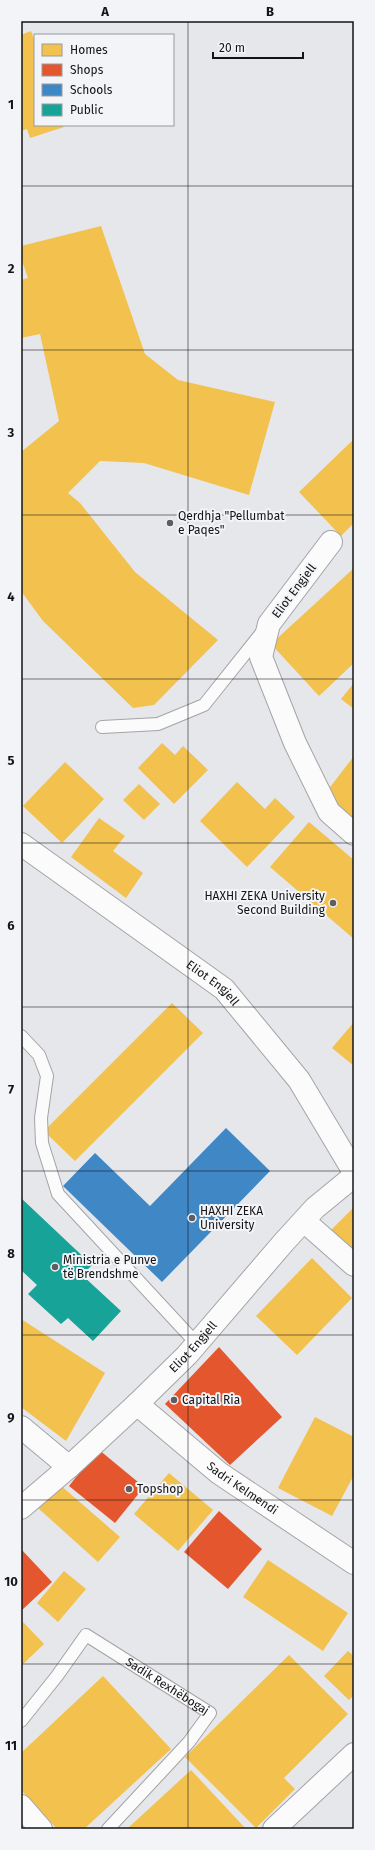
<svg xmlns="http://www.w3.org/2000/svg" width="375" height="1850" viewBox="0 0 375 1850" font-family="'Fira Sans',sans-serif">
<rect width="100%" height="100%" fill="#e6e7ea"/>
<g fill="#f2c14e">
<path d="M31,31L35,42V125H63L64,127L30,138L27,129L21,131V35Z"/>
<path d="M101,226L145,354L178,380L275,402L249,495L144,463L100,461L68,493L80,503L135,572L218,640L154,705L133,708L43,621L21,591V452L59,421L40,334L21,338V280L28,278L21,258V246Z"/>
<path d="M354,439V523L341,536L299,492Z"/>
<path d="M354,568V663L319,696L271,644Z"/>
<path d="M354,683V709L341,699Z"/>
<path d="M162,743L175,755L183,746L208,770L174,804L138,768Z"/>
<path d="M354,756V818L324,795Z"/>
<path d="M65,762L104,799L62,843L23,806Z"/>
<path d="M237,782L265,809L275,798L295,817L247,867L200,821Z"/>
<path d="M139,784L160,804L144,820L123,800Z"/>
<path d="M99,818L125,836L113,851L143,873L126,898L71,857Z"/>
<path d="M309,822L354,860V939L270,867Z"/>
<path d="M172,1003L203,1033L75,1161L44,1131Z"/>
<path d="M354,1022V1066L332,1048Z"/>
<path d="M354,1207V1259L328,1233Z"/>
<path d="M312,1258L352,1298L297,1355L256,1316Z"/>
<path d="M21,1319L105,1373L66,1441L21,1407Z"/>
<path d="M315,1417L354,1437V1475L332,1516L278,1488Z"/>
<path d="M169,1473L213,1510L178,1551L134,1514Z"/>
<path d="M59,1484L120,1537L98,1562L38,1508Z"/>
<path d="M268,1560L348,1613L323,1651L243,1597Z"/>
<path d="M64,1571L86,1589L58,1622L37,1603Z"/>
<path d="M23,1622L44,1644L22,1665L21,1624Z"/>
<path d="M348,1651L354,1656V1695L349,1700L324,1676Z"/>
<path d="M289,1655L348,1714L284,1778L295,1789L256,1828L185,1757Z"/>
<path d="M103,1676L171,1749L84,1829H57L21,1790V1753Z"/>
<path d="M191,1770L246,1829H127Z"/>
</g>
<g fill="#e4572e">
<path d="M219,1347L282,1417L230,1465L165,1404Z"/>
<path d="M98,1449L144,1487L115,1523L69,1486Z"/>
<path d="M219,1511L262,1549L228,1589L184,1552Z"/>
<path d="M21,1549L52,1582L21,1611Z"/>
</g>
<path fill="#3f88c5" d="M226,1128L270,1171L162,1282L63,1186L95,1153L150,1206Z"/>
<path fill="#17a398" d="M21,1198L92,1265L82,1275L121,1311L93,1341L68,1318L61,1324L28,1294L37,1285L21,1270Z"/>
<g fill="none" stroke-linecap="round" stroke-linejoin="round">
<g stroke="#a4a4a6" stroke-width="14">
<g id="lane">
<path d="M102,727L158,724L204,705L263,631"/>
<path d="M21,1036L39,1055L47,1076L41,1118L42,1143L58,1194L197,1344"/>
<path id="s1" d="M21,1721L57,1676L86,1635L210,1713L189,1742L108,1829"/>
</g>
</g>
<g stroke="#a4a4a6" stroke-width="24">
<g id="street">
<path d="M331,542L269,624L261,657L295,743L329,812L354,834"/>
<path id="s2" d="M21,844L224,989L299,1080L354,1172"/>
<path d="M304,1221L354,1265"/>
<path d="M21,1427L69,1467"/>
<path d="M21,1806L41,1829"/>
<path d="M274,1829L354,1754"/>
</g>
</g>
<g stroke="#a4a4a6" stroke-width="24">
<g id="secondary">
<path id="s3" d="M137,1404L219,1473L354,1563"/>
<path id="s4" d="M21,1508L69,1467L137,1404L187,1355L284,1242L315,1208L354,1176"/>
</g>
</g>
<use href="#lane" stroke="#fbfbfc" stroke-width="12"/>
<use href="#street" stroke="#fbfbfc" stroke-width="22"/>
<use href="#secondary" stroke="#fbfbfc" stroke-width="22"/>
</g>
<path fill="none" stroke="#141416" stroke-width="1" stroke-opacity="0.55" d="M188,21V1829M21,186H354M21,350H354M21,515H354M21,679H354M21,843H354M21,1007H354M21,1171H354M21,1335H354M21,1500H354M21,1664H354"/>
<g fill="#5e5e60" stroke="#f3f4f8" stroke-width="1.5">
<circle cx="170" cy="523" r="4"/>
<circle cx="333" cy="903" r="4"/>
<circle cx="192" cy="1218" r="4"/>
<circle cx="55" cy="1267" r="4"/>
<circle cx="174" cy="1400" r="4"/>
<circle cx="129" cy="1489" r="4"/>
</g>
<g text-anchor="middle" stroke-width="4" stroke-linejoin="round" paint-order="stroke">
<g font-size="12" fill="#141416" stroke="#f3f4f8" text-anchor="start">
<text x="178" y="520">Qerdhja "Pellumbat<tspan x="178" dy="14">e Paqes"</tspan></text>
<text x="325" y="900" text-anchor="end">HAXHI ZEKA University<tspan x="325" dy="14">Second Building</tspan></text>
<text x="200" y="1215">HAXHI ZEKA<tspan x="200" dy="14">University</tspan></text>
<text x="63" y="1264">Ministria e Punve<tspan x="63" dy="14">të Brendshme</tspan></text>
<text x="182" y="1404">Capital Ria</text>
<text x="137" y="1493">Topshop</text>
</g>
<g font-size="12" fill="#141416" stroke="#f3f4f8">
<text transform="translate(294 591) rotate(-53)" y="4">Eliot Engjell</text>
<text dy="4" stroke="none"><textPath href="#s2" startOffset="237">Eliot Engjell</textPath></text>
<text dy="4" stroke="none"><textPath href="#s4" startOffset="236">Eliot Engjell</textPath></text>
<text dy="4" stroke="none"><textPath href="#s3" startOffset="135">Sadri Kelmendi</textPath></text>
<text dy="4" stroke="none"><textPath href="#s1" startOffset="204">Sadik Rexhëbogaj</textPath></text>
</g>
</g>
<rect width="375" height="1850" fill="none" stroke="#f3f4f8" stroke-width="44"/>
<rect x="34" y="34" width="140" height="92" fill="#f3f4f8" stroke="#9a9a9e"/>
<rect x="42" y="44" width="20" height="12" fill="#f2c14e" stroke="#9a9a9e"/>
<text x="70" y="54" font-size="12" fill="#141416">Homes</text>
<rect x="42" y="64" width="20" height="12" fill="#e4572e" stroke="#9a9a9e"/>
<text x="70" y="74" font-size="12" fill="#141416">Shops</text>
<rect x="42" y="84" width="20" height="12" fill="#3f88c5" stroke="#9a9a9e"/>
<text x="70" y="94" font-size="12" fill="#141416">Schools</text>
<rect x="42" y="104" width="20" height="12" fill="#17a398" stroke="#9a9a9e"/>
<text x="70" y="114" font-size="12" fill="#141416">Public</text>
<path d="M213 52v6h90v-6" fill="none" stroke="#141416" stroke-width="2"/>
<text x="219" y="52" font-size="12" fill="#141416" stroke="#f3f4f8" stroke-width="3" paint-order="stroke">20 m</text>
<rect x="22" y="22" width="331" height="1806" fill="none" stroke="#141416" stroke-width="1.5"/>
<g font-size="13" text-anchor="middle" font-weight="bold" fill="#141416">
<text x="105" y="16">A</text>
<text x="270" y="16">B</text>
<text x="11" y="109">1</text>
<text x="11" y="273">2</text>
<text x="11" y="437">3</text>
<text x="11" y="601">4</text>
<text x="11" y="765">5</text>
<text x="11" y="930">6</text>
<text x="11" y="1094">7</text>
<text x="11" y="1258">8</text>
<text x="11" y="1422">9</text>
<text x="11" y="1586">10</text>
<text x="11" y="1750">11</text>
</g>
</svg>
